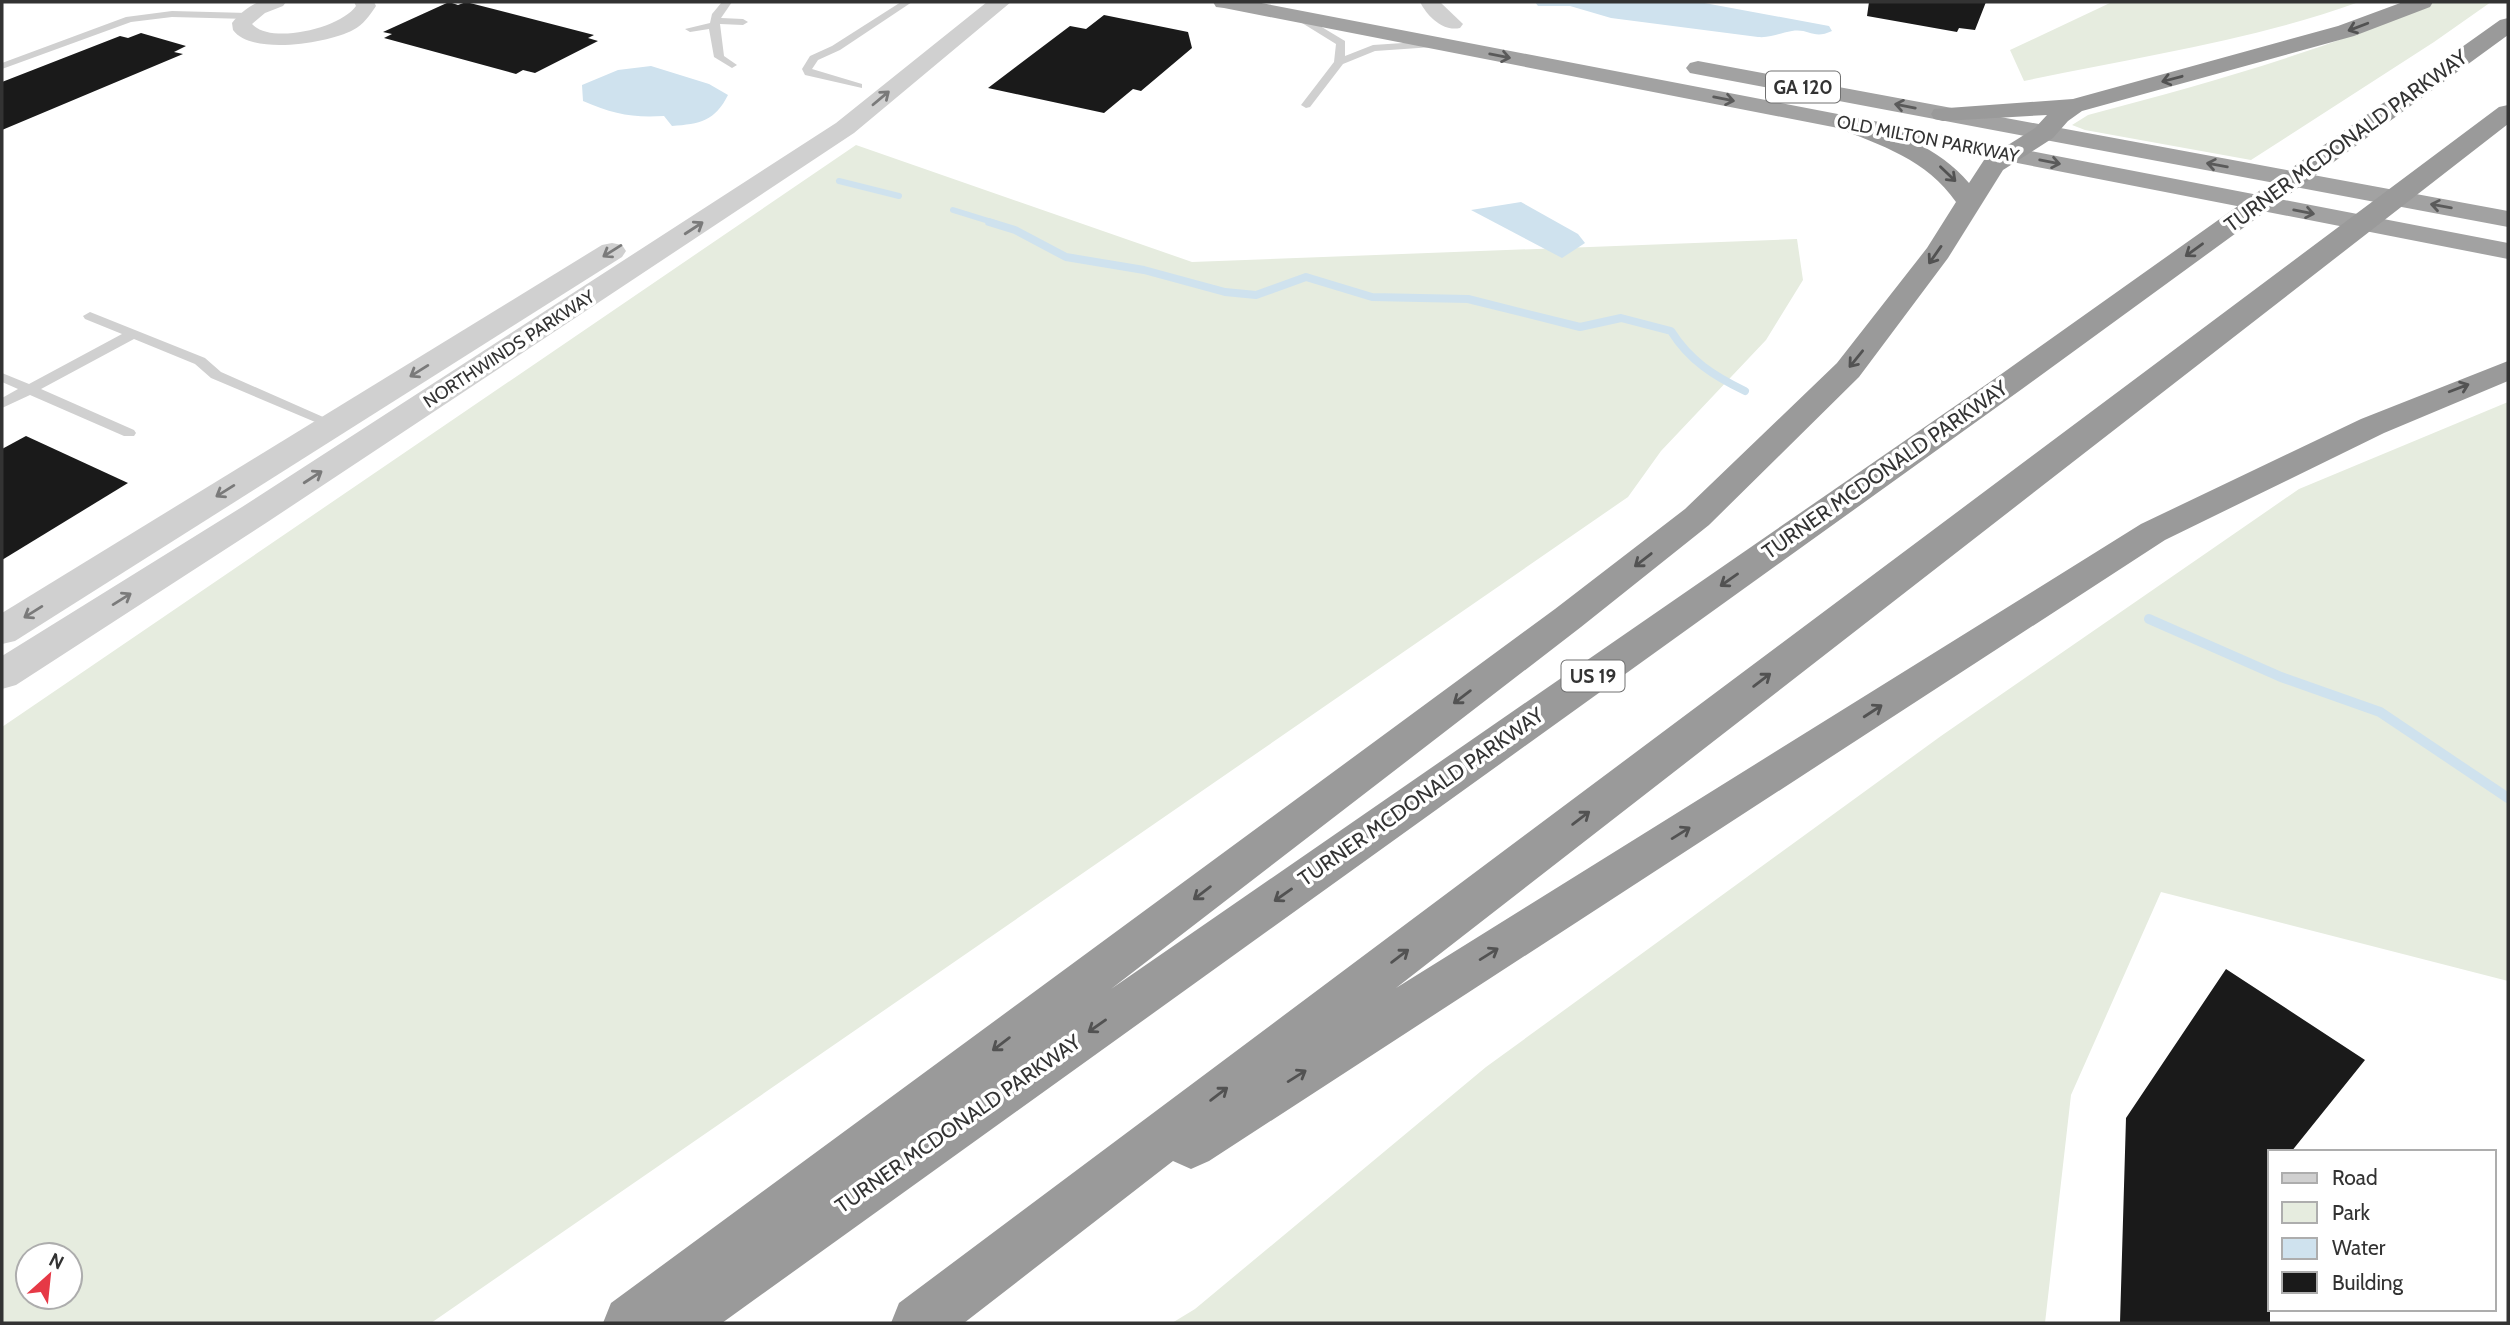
<svg xmlns="http://www.w3.org/2000/svg" width="2510" height="1325" viewBox="0 0 2510 1325" font-family="Cabin,sans-serif">
<rect width="100%" height="100%" fill="#fff"/>
<g fill="#e6ecdf" fill-rule="evenodd">
<path d="M2112,2H2359C2252,41 2136,57 2024,81L2010,50Z"/>
<path d="M2435,2H2491L2434,42L2251,160L2085,130L2072,125L2088,115C2206,84 2323,51 2435,2Z"/>
<path d="M856,145L1192,262L1797,239L1803,280L1766,340L1661,451L1628,497L431,1323H2V727ZM28,1255H70V1297H28Z"/>
<path d="M2508,402V981L2161,892L2071,1095L2045,1323H1172L1195,1309L1486,1067L1941,736L2299,489Z"/>
</g>
<g fill="#cfe2ee">
<path d="M1535,2H1699L1829,26L1832,31C1813,40 1809,28 1792,31C1779,33 1771,38 1758,37L1611,18L1570,6H1538Z"/>
<path d="M651,66L709,84L728,95C715,121 700,124 672,126L664,116C632,118 613,114 583,101L582,85L618,70Z"/>
<path d="M1521,202L1578,234L1585,243L1562,258L1471,210Z"/>
</g>
<g fill="none" stroke-linecap="round" stroke-linejoin="round">
<g stroke="#cfe2ee" stroke-width="6">
<path d="M839,181L899,196"/>
<path d="M953,210L995,223"/>
</g>
<path stroke="#cfe2ee" stroke-width="8" d="M989,222L1015,230L1066,257L1144,270L1225,292L1256,295L1306,277L1372,297L1468,299L1580,327L1621,318L1671,331C1690,361 1714,376 1745,391"/>
<path stroke="#cfe2ee" stroke-width="10" d="M2149,619L2281,677L2380,712L2508,798"/>
</g>
<g fill="#1a1a1a">
<path d="M449,2L458,5L466,2L594,35L588,38L598,41L535,73L523,70L516,74L384,38L392,34L383,32Z"/>
<path d="M1869,2H1986L1975,30L1959,28L1957,32L1867,16Z"/>
<path d="M1104,15L1188,32L1192,48L1141,91L1133,89L1104,113L988,88L1070,26L1086,29Z"/>
<path d="M141,33L186,46L174,52L183,54L2,130V82L120,36L128,38Z"/>
<path d="M26,436L128,483L2,560V449Z"/>
<path d="M2226,969L2365,1060L2291,1152H2270V1323H2120L2126,1118Z"/>
</g>
<g fill="none" stroke-linecap="round" stroke-linejoin="round">
<g fill="#d0d0d0" fill-rule="evenodd">
<path d="M722,2H732L721,18L743,19L748,22L743,25L720,24L724,56L737,65L732,68L714,57L709,29L690,32L685,29L710,23L712,14Z"/>
<path d="M901,2H912L840,50L818,60L812,69L862,84V88L805,75L802,69L810,56L832,46Z"/>
<path d="M172,11L248,13L253,16L248,19L172,17L131,22L2,69V63L126,17Z"/>
<path d="M1294,14H1300L1345,41V56L1373,45L1433,41L1438,44L1433,47L1375,51L1343,64L1310,107L1306,108L1301,105L1334,62L1336,44L1294,18Z"/>
<path d="M90,312L205,358L221,372L339,424L337,427H327L211,378L195,364L134,339L41,389L134,430L136,433L134,436H124L30,395L2,408V398L18,389L2,382V373L29,384L122,334L85,319L83,316Z"/>
</g>
<g fill="#d0d0d0" fill-rule="evenodd">
<path d="M259,2H286L283,6L265,13L252,24C271,45 341,28 356,6L354,2H374L376,6C369,16 364,24 353,30C329,43 252,56 233,30L232,23C239,14 249,6 259,2Z"/>
<path d="M1420,2H1440L1463,24L1460,28C1443,32 1427,16 1420,2Z"/>
</g>
<g fill="#d0d0d0" fill-rule="evenodd">
<path d="M987,2H1011L854,133L266,523L16,685L2,689V656L242,507L836,123Z"/>
<path d="M612,243L622,245L626,251L622,257L15,641L2,644V613L602,245Z"/>
</g>
<g fill="#a2a2a2" fill-rule="evenodd">
<path d="M1213,2H1256L2508,243V259L1224,8L1216,7Z"/>
<path d="M1698,61L2508,211V227L1690,73L1686,68L1690,63Z"/>
</g>
<g fill="#9a9a9a" fill-rule="evenodd">
<path d="M2403,2H2433L2430,7L2354,36L2082,111L2068,121L2053,138L2003,170L1948,258L1859,377L1709,525L1581,627L1111,989L2000,375L2500,20L2508,18V35L2022,389L722,1323H603L611,1303L1555,609L1685,509L1837,363L1927,248L1956,202C1927,160 1881,145 1835,127L1832,122L1835,117L1844,115L1853,117C1895,133 1939,147 1969,183L1984,160L2035,128L2047,115L1943,121L1934,119L1931,114L1934,109L2073,99L2338,26Z"/>
<path d="M2508,105V124L1396,988L2141,524L2361,419L2508,361V381L2384,433L2165,540L1209,1161L1191,1169L1173,1161L964,1323H891L899,1303L2499,107Z"/>
</g>
</g>
<defs><path id="oneway-shaft" d="M-6 0H5M1.5-3L5.5 0L1.5 3" fill="none" stroke-width="1.6" stroke-linecap="round" stroke-linejoin="round" transform="scale(1.75)"/></defs>
<g stroke="#525252">
<use href="#oneway-shaft" transform="translate(2358 27) rotate(159)"/>
<use href="#oneway-shaft" transform="translate(2172 79) rotate(165)"/>
<use href="#oneway-shaft" transform="translate(1948 174) rotate(44)"/>
<use href="#oneway-shaft" transform="translate(2194 250) rotate(144)"/>
<use href="#oneway-shaft" transform="translate(1935 255) rotate(125)"/>
<use href="#oneway-shaft" transform="translate(1856 359) rotate(129)"/>
<use href="#oneway-shaft" transform="translate(2459 388) rotate(-21)"/>
<use href="#oneway-shaft" transform="translate(1643 560) rotate(142)"/>
<use href="#oneway-shaft" transform="translate(1729 580) rotate(145)"/>
<use href="#oneway-shaft" transform="translate(1762 680) rotate(-37)"/>
<use href="#oneway-shaft" transform="translate(1462 697) rotate(143)"/>
<use href="#oneway-shaft" transform="translate(1873 711) rotate(-33)"/>
<use href="#oneway-shaft" transform="translate(1581 818) rotate(-37)"/>
<use href="#oneway-shaft" transform="translate(1681 833) rotate(-32)"/>
<use href="#oneway-shaft" transform="translate(1202 893) rotate(143)"/>
<use href="#oneway-shaft" transform="translate(1283 895) rotate(145)"/>
<use href="#oneway-shaft" transform="translate(1489 954) rotate(-32)"/>
<use href="#oneway-shaft" transform="translate(1400 956) rotate(-37)"/>
<use href="#oneway-shaft" transform="translate(1097 1026) rotate(145)"/>
<use href="#oneway-shaft" transform="translate(1001 1044) rotate(143)"/>
<use href="#oneway-shaft" transform="translate(1297 1076) rotate(-32)"/>
<use href="#oneway-shaft" transform="translate(1219 1094) rotate(-37)"/>
</g>
<g stroke="#5a5a5a">
<use href="#oneway-shaft" transform="translate(1500 56) rotate(11)"/>
<use href="#oneway-shaft" transform="translate(1724 99) rotate(11)"/>
<use href="#oneway-shaft" transform="translate(1905 106) rotate(-169)"/>
<use href="#oneway-shaft" transform="translate(2050 162) rotate(11)"/>
<use href="#oneway-shaft" transform="translate(2217 165) rotate(-170)"/>
<use href="#oneway-shaft" transform="translate(2441 206) rotate(-170)"/>
<use href="#oneway-shaft" transform="translate(2304 212) rotate(11)"/>
</g>
<g stroke="#7a7a7a">
<use href="#oneway-shaft" transform="translate(881 98) rotate(-40)"/>
<use href="#oneway-shaft" transform="translate(694 228) rotate(-33)"/>
<use href="#oneway-shaft" transform="translate(612 251) rotate(148)"/>
<use href="#oneway-shaft" transform="translate(419 371) rotate(148)"/>
<use href="#oneway-shaft" transform="translate(313 477) rotate(-33)"/>
<use href="#oneway-shaft" transform="translate(225 491) rotate(148)"/>
<use href="#oneway-shaft" transform="translate(122 599) rotate(-32)"/>
<use href="#oneway-shaft" transform="translate(33 612) rotate(148)"/>
</g>
<g text-anchor="middle" stroke-width="7" stroke-linejoin="round" paint-order="stroke">
<g font-size="18" fill="#333" stroke="#fff">
<text transform="translate(1928 139) rotate(11)" y="6">OLD MILTON PARKWAY</text>
<text transform="translate(509 349) rotate(-33)" y="6">NORTHWINDS PARKWAY</text>
</g>
<g fill="#fff" stroke="#707070" stroke-width="2">
<rect x="1766" y="71.5" width="74" height="31" rx="5"/>
<rect x="1561.5" y="660.5" width="63" height="31" rx="5"/>
</g>
<g font-size="19" font-weight="bold" fill="#333">
<text x="1803" y="94">GA 120</text>
<text x="1593" y="683">US 19</text>
</g>
<g font-size="21" fill="#333" stroke="#fff">
<text transform="translate(2346 141) rotate(-36)" y="7">TURNER MCDONALD PARKWAY</text>
<text transform="translate(1885 470) rotate(-35)" y="7">TURNER MCDONALD PARKWAY</text>
<text transform="translate(1421 797) rotate(-35)" y="7">TURNER MCDONALD PARKWAY</text>
<text transform="translate(958 1124) rotate(-35)" y="7">TURNER MCDONALD PARKWAY</text>
</g>
</g>
<rect width="2510" height="1325" fill="none" stroke="#333333" stroke-width="7"/>
<rect x="2268" y="1150" width="228" height="161" fill="#ffffff" stroke="#adadad" stroke-width="2"/>
<rect x="2282" y="1173" width="35" height="10" fill="#d0d0d0" stroke="#adadad" stroke-width="2"/>
<text x="2332" y="1185" font-size="21" fill="#333333">Road</text>
<rect x="2282" y="1202" width="35" height="21" fill="#e6ecdf" stroke="#adadad" stroke-width="2"/>
<text x="2332" y="1220" font-size="21" fill="#333333">Park</text>
<rect x="2282" y="1238" width="35" height="21" fill="#cfe2ee" stroke="#adadad" stroke-width="2"/>
<text x="2332" y="1255" font-size="21" fill="#333333">Water</text>
<rect x="2282" y="1272" width="35" height="21" fill="#1a1a1a" stroke="#adadad" stroke-width="2"/>
<text x="2332" y="1290" font-size="21" fill="#333333">Building</text>
<g transform="translate(49 1276) rotate(27)"><circle r="33" fill="#ffffff" stroke="#adadad" stroke-width="2"/>
<path d="M0-5L12 26L0 18L-12 26Z" fill="#e63946"/>
<text y="-10" font-size="19" font-weight="bold" text-anchor="middle" fill="#333333">N</text>
</g>
</svg>
